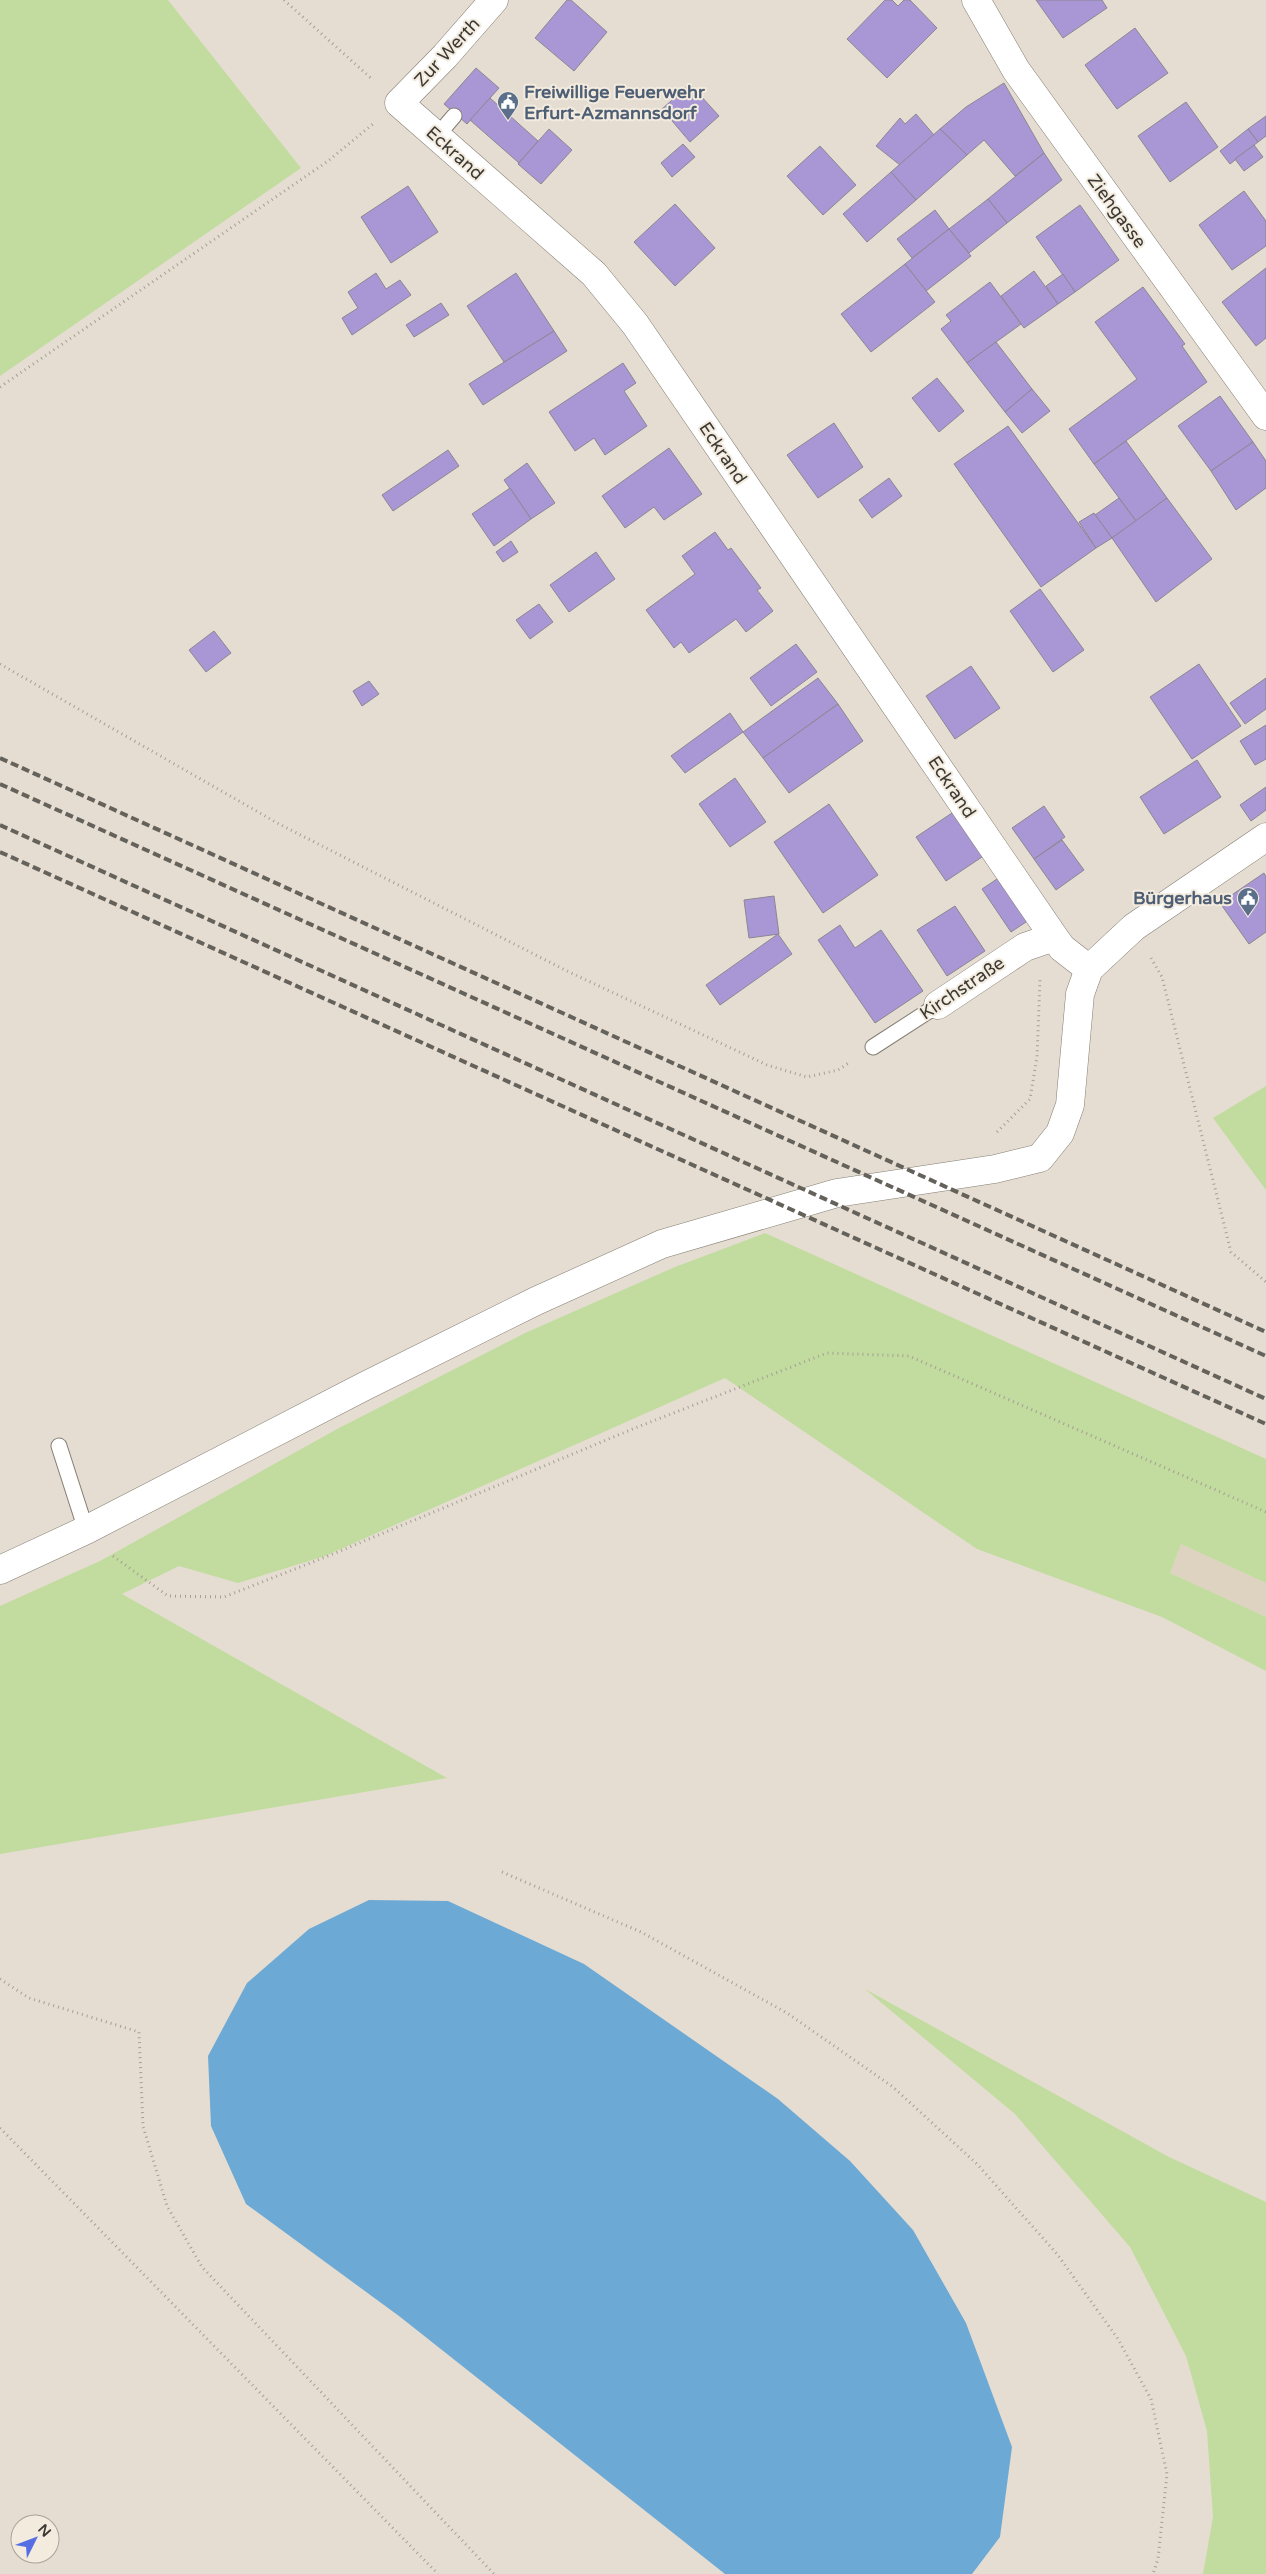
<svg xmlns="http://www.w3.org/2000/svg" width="1266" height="2574" viewBox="0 0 1266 2574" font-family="'Varela Round',sans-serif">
<rect width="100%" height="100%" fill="#e5ddd1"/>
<path fill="#ded3c0" d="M1181,1544L1266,1583V1617L1170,1573Z"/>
<g fill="#c1dc9e">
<path d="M0,0H168L301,168L0,376Z"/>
<path d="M1266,1086V1190L1213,1118Z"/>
<path d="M765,1233L1266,1459V1583L1181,1544L1170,1573L1266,1617V1671L1162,1617L977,1549L725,1378L325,1556L238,1583L179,1566L122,1594L447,1778L0,1854V1606L100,1561L339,1428L525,1333L675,1267Z"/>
<path d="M865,1989L1169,2157L1266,2202V2574H1203L1213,2517L1207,2431L1186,2356L1130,2247L1015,2114Z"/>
</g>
<path fill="#6da9d5" d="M369,1900L448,1901L584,1964L778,2099L850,2161L913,2230L966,2323L1012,2447L1000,2537L972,2574H725L399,2316L246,2204L211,2126L208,2056L247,1983L309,1929Z"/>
<g fill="#a996d4" stroke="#8a8793">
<path d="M567,0H571L607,32L574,71L535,38Z"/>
<path d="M885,0H892L898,6L904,0H910L937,28L887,78L847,39Z"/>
<path d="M1036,0H1102L1107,8L1063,38Z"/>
<path d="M1135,28L1168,73L1117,109L1085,65Z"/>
<path d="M476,68L499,88L467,124L444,104Z"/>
<path d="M1004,83L1044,153L1015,176L984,140L967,155L940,129L966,107Z"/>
<path d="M690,84L719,116L690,142L662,109Z"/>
<path d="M490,98L538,141L519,163L470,120Z"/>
<path d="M1186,102L1218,147L1170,182L1138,136Z"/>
<path d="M916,114L934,135L900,165L876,146L900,118L905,124Z"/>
<path d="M1266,116V136L1258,142L1248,129Z"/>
<path d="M549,129L572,150L541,184L518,164Z"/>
<path d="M940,129L967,155L916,200L891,172Z"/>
<path d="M1248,129L1258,142L1230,164L1220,151Z"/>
<path d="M683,144L695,157L672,177L661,163Z"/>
<path d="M1254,145L1263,157L1244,171L1235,159Z"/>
<path d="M820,146L856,185L823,215L787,176Z"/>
<path d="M1044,153L1062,180L1007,223L988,199Z"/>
<path d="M891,172L916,200L867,242L843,214Z"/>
<path d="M408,186L438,232L391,263L361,217Z"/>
<path d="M1244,191L1266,221V246L1232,270L1199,225Z"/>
<path d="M988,199L1007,223L969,253L949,229Z"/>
<path d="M675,204L715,248L675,286L634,242Z"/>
<path d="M1080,205L1119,260L1075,292L1036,237Z"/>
<path d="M935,210L949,229L912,258L897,239Z"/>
<path d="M949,229L971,256L926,291L905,264Z"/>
<path d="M905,264L935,302L871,352L841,314Z"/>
<path d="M1266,268V338L1256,346L1222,302Z"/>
<path d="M1034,271L1058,304L1024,328L1001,296Z"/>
<path d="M376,273L386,289L400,280L411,295L352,335L342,318L358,308L348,292Z"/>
<path d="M516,273L554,331L504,362L467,306Z"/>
<path d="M1063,274L1075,292L1058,304L1046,286Z"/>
<path d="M990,282L1021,324L967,363L941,329L951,321L946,315Z"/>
<path d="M1143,287L1185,344L1182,346L1207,382L1094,464L1069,429L1137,379L1095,322Z"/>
<path d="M441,303L449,315L414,337L406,325Z"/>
<path d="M554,331L567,351L483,405L469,384Z"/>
<path d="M996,342L1032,389L1005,412L967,363Z"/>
<path d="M623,363L636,383L624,391L647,426L605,455L594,438L575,451L549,412Z"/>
<path d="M937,378L964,411L939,432L912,398Z"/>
<path d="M1032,389L1050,411L1022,433L1005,412Z"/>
<path d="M1220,396L1253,442L1211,471L1178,426Z"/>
<path d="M834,423L863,467L818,498L787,455Z"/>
<path d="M1008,426L1096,548L1041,587L954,464Z"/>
<path d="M1126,441L1167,498L1136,521L1094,464Z"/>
<path d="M1253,442L1266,461V488L1236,510L1211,471Z"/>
<path d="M669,448L702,494L664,520L654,507L625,528L602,496Z"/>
<path d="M448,450L459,466L393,511L382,495Z"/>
<path d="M527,463L555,503L531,519L504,480Z"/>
<path d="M889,478L902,496L872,518L859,500Z"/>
<path d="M510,488L531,519L494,546L472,514Z"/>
<path d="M1119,498L1136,521L1112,538L1095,515Z"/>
<path d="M1167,498L1212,559L1156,602L1112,538Z"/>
<path d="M1094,513L1112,538L1096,548L1079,522Z"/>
<path d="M715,532L728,550L731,548L761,588L757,590L773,611L746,632L736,619L689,653L681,642L674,648L646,610L695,574L682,556Z"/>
<path d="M511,541L518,552L503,562L496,552Z"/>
<path d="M596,552L615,579L569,612L550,585Z"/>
<path d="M1040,589L1084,650L1053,672L1010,611Z"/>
<path d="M539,604L553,622L530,639L516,620Z"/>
<path d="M214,631L231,653L206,672L189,650Z"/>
<path d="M796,644L817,672L771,706L750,678Z"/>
<path d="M1199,664L1241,726L1192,759L1150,697Z"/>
<path d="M971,666L1000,708L955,739L926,696Z"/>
<path d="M818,678L838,704L763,758L743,732Z"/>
<path d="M1266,678V709L1245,724L1230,703Z"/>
<path d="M369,681L379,694L362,706L353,691Z"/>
<path d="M838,704L863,741L789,793L763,758Z"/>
<path d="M730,713L743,732L685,773L671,756Z"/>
<path d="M1266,725V759L1255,765L1240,741Z"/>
<path d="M1197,760L1221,797L1164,834L1140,797Z"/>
<path d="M735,778L766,822L730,847L699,804Z"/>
<path d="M1266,787V810L1251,821L1240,805Z"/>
<path d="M829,804L878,875L823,913L774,842Z"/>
<path d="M1044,806L1065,837L1034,859L1012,828Z"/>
<path d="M958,809L988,853L946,881L916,837Z"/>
<path d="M1062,840L1084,870L1056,890L1034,859Z"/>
<path d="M1264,873L1266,877V932L1249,944L1220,903Z"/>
<path d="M1000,877L1029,920L1011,932L982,889Z"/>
<path d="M774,896L779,934L749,938L744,900Z"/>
<path d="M955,906L985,951L947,976L917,930Z"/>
<path d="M840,925L855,948L881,930L923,991L875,1023L818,940Z"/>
<path d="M778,934L792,954L720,1005L706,985Z"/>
</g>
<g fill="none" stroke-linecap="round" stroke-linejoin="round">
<g stroke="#847e73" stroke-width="17">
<g id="lane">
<path d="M437,136L454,116"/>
<path d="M873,1047L938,1005"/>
<path d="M59,1446L86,1530"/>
</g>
</g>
<g stroke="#847e73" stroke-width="29">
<g id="street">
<path d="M494,0L445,56L399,103L594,274L635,324L1054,937L1062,948L1089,969"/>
<path d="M976,0L1016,70L1266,416"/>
<path d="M938,1005L1025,947L1054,937"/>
</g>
</g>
<g stroke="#847e73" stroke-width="29">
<path id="secondary" d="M0,1570L86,1530L365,1386L536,1301L662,1244L837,1193L995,1169L1040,1158L1060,1133L1070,1105L1080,994L1089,969L1134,927L1266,837"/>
</g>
<g stroke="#a59f96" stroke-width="3" stroke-dasharray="1 4" stroke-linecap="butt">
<path d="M284,0L373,80"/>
<path d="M0,387L328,161L373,124"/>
<path d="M0,664L279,824L567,971L767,1065L807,1077L838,1070L850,1062"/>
<path d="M1151,958L1162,977L1231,1252L1266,1282"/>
<path d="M997,1132L1030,1099L1037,1057L1040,980"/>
<path d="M113,1556L168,1596L224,1597L333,1554L635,1428L827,1353L909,1356L1266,1512"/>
<path d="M502,1872L641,1932L787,2013L893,2087L977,2164L1057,2254L1118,2339L1151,2399L1167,2474L1158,2559L1153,2574"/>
<path d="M0,1979L29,1998L139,2032L143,2126L167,2206L202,2267L494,2574"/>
<path d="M0,2128L438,2574"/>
</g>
<use href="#lane" stroke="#fff" stroke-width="15"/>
<use href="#street" stroke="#fff" stroke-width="28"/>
<use href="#secondary" stroke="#fff" stroke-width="28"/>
<g stroke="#65615b" stroke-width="4" stroke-dasharray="8 4" stroke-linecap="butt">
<path d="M0,758L1266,1332"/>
<path d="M0,784L1266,1356"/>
<path d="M0,825L1266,1399"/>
<path d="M0,852L1266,1424"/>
</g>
</g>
<defs>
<g id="civic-pin" transform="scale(1.125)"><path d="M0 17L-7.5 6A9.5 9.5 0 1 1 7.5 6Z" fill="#5c6f8a" stroke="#f2ebde"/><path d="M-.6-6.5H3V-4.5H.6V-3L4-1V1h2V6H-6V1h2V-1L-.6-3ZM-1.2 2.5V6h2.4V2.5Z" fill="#fff"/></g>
</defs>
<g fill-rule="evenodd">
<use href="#civic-pin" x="508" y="102"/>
<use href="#civic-pin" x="1248" y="898"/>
</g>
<g text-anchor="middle" stroke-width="4" stroke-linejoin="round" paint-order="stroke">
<g font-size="18" fill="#3b3834" stroke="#f2ebde">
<text transform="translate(447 52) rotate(-47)" y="6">Zur Werth</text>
<text transform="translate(455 153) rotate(42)" y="6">Eckrand</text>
<text transform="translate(1117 211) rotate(54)" y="6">Ziehgasse</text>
<text transform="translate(723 453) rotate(56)" y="6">Eckrand</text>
<text transform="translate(952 787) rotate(56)" y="6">Eckrand</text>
<text transform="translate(962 988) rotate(-34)" y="6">Kirchstraße</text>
</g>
<g font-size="18" font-weight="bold" fill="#4e5e75" stroke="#f2ebde" text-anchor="start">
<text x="524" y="98">Freiwillige Feuerwehr<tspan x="524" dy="21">Erfurt-Azmannsdorf</tspan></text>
<text x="1232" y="904" text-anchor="end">Bürgerhaus</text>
</g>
</g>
<g transform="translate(35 2539) rotate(48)"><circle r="24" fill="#f2ebde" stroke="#a9a39a"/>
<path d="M0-4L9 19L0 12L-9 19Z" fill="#566ee4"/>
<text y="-8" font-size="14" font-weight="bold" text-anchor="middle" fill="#3b3834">N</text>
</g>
</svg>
